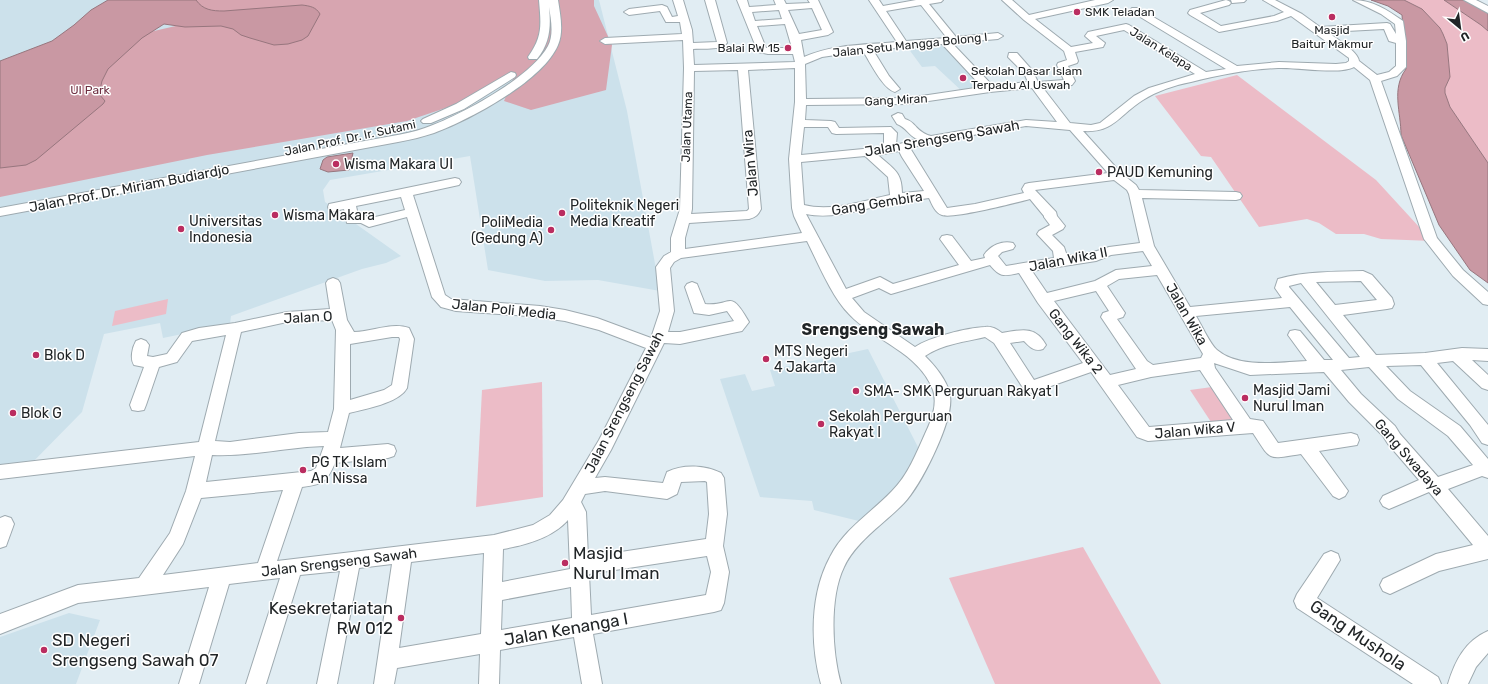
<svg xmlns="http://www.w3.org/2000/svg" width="1488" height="684" viewBox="0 0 1488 684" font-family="Rubik,sans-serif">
<rect width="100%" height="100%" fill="#e1edf3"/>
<g fill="#cce1eb">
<path d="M0,0H599L627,111L660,291L598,280L545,281L488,270L470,156L330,180L323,190L325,202L401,256L386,263L362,269L231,316L230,324L163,338L160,323L104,334L82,412L26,469L0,473Z"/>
<path d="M946,45L988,88L964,93L935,66L922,67L908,48Z"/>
<path d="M868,349L923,457L863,522L814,510L812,501L760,497L720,379L745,374L752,391L775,386L770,370Z"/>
<path d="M69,613L100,620L76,684H0V637Z"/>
</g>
<g fill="#ecbcc7">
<path d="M1404,0H1444L1481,25L1488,31V163L1450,107L1445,93V88L1450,77L1447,44L1440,28L1422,9Z"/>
<path d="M1237,75L1376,180L1432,241L1381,239L1364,234H1336L1319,223L1307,219L1259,227L1211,157L1201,156L1155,96Z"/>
<path d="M168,299L166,314L112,326L115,311Z"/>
<path d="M542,382L543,497L476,507L482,390Z"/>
<path d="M1212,387L1233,420L1211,422L1190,390Z"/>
<path d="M1083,547L1161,684H995L949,578Z"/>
</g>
<path fill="#d7a5b0" d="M195,0H594V6L612,45L606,90L531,110L504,101L515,75L478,97L407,121L207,155L0,197V164L128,37L193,22L296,36L203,10Z"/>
<g fill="#c998a3" stroke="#97767e">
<path d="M108,0H196C203,10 212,11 224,11L302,5C310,6 316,7 320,14L308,36L302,40L288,44L274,45L250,38L241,35L233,29L221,26L185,27L164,24L142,38L108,69L102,81L99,94L105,101L103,104L36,160L26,165L0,168V61L52,41L74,25L91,10Z"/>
<path d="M1371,0H1404L1422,9L1440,28L1443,34L1447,44L1450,77L1445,88V93L1450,107L1488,163V283L1470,270L1439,225L1401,135C1401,112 1391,89 1406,69L1402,15L1388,6Z"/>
<path d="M1444,0H1467L1488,11V31L1481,25Z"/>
<path d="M353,153L349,170L328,172L320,169L323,160L327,157Z"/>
</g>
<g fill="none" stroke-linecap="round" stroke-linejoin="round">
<g stroke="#9eaab0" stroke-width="2">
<g id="minor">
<path d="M539,0H558C560,14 564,31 558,45C543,81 469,120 434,133C422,137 410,140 398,142L0,216V208L392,136C403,134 414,132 425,128C459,116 531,78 548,46C554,35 551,19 549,7C551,27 550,43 537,59H529L528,57C543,36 541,25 539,0Z"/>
<path d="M673,0H683L692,30L693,43L717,42L705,0H715L727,43C719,51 703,48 693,49L694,65L795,62L793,54H768L758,52L737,0H747L749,7L776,5L774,0H784L786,4L810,3L808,0H818L833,32L828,35L801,40L804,57C833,44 866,45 897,42L869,0H879L883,6L916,0H943L941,2L929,4L956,37L998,33L1003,36L998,39L952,43L993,86L1028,82L1024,73L1008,57L1009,53H1017L1032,70L1038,82L1064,80L1057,65L1058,63L1067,60L1064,51L1024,20L1002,0H1012L1029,15L1095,0H1113L1108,3L1035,19L1071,47L1093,43L1085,36L1088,32L1126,24L1129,25L1206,72L1226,69L1132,12L1130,10L1132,8H1138L1237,66L1279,62L1336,64L1346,63L1349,61V58L1291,16L1277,21L1219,32L1190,15L1188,13L1190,10L1226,0L1229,1L1231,3L1229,5L1200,13L1221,26L1274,16L1284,12L1263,0H1275L1302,14L1320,27L1387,23L1390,24L1396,34L1395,24L1381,14L1353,0C1373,0 1387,10 1403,21L1406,41V67L1397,76L1381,81L1437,238L1463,270L1488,292V305L1483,304L1453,276L1424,239L1370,80L1354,67C1339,75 1297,67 1278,68C1249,69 1219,75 1191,82C1175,85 1157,91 1143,100C1119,115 1114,133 1083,131L1121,173L1136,185L1139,190L1236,192L1240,193L1242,196L1240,199L1236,200L1142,198L1154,246L1190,307L1282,298L1275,288L1278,279C1305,271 1335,272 1363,271L1372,275L1392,298L1394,304L1392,308L1387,309L1343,315L1376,355L1425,353L1462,348L1488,349V361L1472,360L1488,375V390L1482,388L1453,361L1437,363L1488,425V445L1482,443L1470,425L1421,365L1386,366L1410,391L1460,426L1488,459V478L1482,476L1448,489L1488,536V559L1439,571L1390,594L1383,591L1380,585L1383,579L1436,554L1473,545L1429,492L1389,509L1383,506L1380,501L1383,496L1419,480L1388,444L1383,436L1349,402L1324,372L1250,375L1214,363L1215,368L1250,419L1263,421L1278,443L1351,433L1357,435L1359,440L1357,445L1319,451L1348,491L1345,496L1339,499L1333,496L1301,454C1267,459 1272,462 1253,433L1148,441L1137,437L1091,372L1031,393L1025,391L994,343L985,337C965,342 942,344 925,356C935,366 948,381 950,396C954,420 921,485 904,503C884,524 856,541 844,567C829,598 832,652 841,684H821C810,644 810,594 830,557C844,529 871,513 892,491C908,475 916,454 925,434C931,421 938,405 933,390C919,352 874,341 849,314C832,297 818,263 807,241L681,258L674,262L670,268L674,311L668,332H680L734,321L727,311L709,315L694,313L685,287L687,284L692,282L697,284L705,304C732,307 729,287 749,322L742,331L737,332L680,344L664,343L611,450L595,478L605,477L663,483L667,472C683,464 705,465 721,473L724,478L727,514L723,546L729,572L724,603L721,610L714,612L593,634L602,684H582L574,637L500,650L499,684H479L480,654L397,668L394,684H374L392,564L359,568L337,684H317L340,571L300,575L266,684H246L280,578L229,584L199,684H179L209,587L78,603L0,634V614L78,585L139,578L170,533L186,491L195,456L0,479V465L199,442L226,335L192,341L177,362L159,367L146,405L144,410L138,411L132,410L130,405L144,367L134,365C130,359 132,348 136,341L141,339L146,341L149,345L147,356L153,357L167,354L182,333L199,328L235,323L287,312L330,309L326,283L328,280L333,278L338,280L340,283L347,320L354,332C372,332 391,322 409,328L414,339L407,388C399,403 365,409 349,413L340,448L388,444L394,446L396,451L394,456L388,458L335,463C326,483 323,484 302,487L277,561L494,535L533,525L550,515L563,500L599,440L646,348L599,330L565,321L528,316L456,311L441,307L432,297L407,217L369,227L361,223H347L344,209L334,211L329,210L328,207L329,204L334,203L455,178L459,179L461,182L459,185L413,195L445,295L451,299L540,306L565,310L597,318L651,338L660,311L656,267L664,256L671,252V238L680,209L684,68L683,40L605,44L600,41L605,38L682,34L680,22H666L660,11L629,15L624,12L629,9L662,5L667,7L672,17L678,16ZM921,5L947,38L906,41L886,11ZM812,8L822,30L799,34L788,10ZM779,10L782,19L755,21L752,12ZM785,24L792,48H766L757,26ZM1384,29L1389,41L1396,43V66L1389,72L1377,75L1359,61C1358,51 1336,39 1328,32ZM1124,30L1195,74L1149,88L1134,96L1100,123L1091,125L1070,123L1043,88L1072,85L1075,81L1068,66L1077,63L1078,61L1075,52L1103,47L1105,43L1096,36ZM942,44L982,87L908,98L806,99L805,64L822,57L863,51C870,62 883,89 895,92L900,89L889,76L873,50ZM795,68V102L789,159L792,208L794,216L802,233L685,249V238L689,223L749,219C756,217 758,215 761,209L748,70ZM738,70L749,209L747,211L691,214L692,209L694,71ZM1032,88L1057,122L1026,120L931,136C916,132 916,122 905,119L902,114L898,113L892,116L897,124C906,127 909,136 917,139L896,145L897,133L891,127L839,128L835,122L831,121L805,120L806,105L908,104L990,92ZM1026,126L1070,130L1108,173L1029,183L1025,184L1022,189L1024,193L975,204L947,208L910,148L932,142ZM804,127H828L832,133L836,134L884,133V147L801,155ZM899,151L902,157L924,191L902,193C902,171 893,169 878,155ZM865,156L888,177L890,195C862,201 832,212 804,205L801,162ZM1114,180L1127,190L1129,194L1140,243L1109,247L1094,252L1067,256L1064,247L1052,235L1063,229L1065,226L1057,216L1056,212L1035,190ZM401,197L405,210L371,218L363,215H358L356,206ZM929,198C932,204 935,213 942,215C953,219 1015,203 1030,199L1044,216V217L1050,225L1039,231L1037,234L1053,251L1054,258L1006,266L998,256L1002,252L1013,249L1015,246L1013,243C1002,240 990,246 984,255L985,258L971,261L952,236L947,235L942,236L940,239L959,265L893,284L880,277L846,289L806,214C835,220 866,208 895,202C906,200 917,200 929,198ZM1143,251L1152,266L1116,270L1095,281L1047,293L1032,271L1096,261L1111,255ZM990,265C1001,278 1004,276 1019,273L1038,303L1083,363L1034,380L1010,343L1024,341C1030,347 1034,352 1043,349L1046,345C1035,325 1021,330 1002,333C997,329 991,326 985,327C966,328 930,337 915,347L864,312L852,298L879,288L891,294ZM1157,275L1203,354L1201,358L1153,365L1147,361L1117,319L1123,317L1125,313L1107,286L1119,279ZM1361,281L1377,300L1335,305L1316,282ZM1301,283L1360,357L1349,358L1289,287V286ZM1096,291L1109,311L1103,313L1101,317L1136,369L1110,375L1054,301ZM1290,307L1333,360H1324L1300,331L1295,330L1290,331L1288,335L1307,361C1281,362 1239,369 1217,350C1210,344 1202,326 1196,316ZM332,320L336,330L334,409L328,432L299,433L230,442L215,441L241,332L287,322ZM392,337H399L400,339L392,385L384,390L350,400V344ZM1369,367L1398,399L1448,436L1473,465L1438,477L1400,434L1395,426L1361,394L1341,370ZM1200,370L1233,420L1149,427L1118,385L1151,377ZM324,446L316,468L311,471L206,482L212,455C250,457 287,447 324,446ZM705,481L707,482L709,514L706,539L588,557L586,512L581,502L585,494L605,491L667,499L677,494L681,482ZM283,490L258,563L163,575L183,544L201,498ZM568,520L570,569L502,582L503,549C526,545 552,538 568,520ZM484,553L481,634L399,648L411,562ZM707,556L711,572L706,595L591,615L589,574ZM571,587L572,618L501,630L502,600Z"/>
<path d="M1231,0H1246L1244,2L1232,3Z"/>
<path d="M1464,0H1476L1488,6V13Z"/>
<path d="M511,72L515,73L516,75L515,77L464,109L431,123H423L421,121L423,119L456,104Z"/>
<path d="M5,516L11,518L14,524L6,546L0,548V518Z"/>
<path d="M1331,551L1338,554L1340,560L1317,598L1438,677L1441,684H1413L1297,608L1294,601L1297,594L1324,554Z"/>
<path d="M1488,631V653L1476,667L1468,684H1448C1455,661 1465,641 1488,631Z"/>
</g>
</g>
<use href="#minor" fill="#fff" fill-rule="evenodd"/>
</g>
<g fill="#ba2d60" stroke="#fff" stroke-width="1.5">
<circle cx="1077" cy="12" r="4"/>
<circle cx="1332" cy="17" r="4"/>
<circle cx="788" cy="48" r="4"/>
<circle cx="963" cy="78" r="4"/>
<circle cx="336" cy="164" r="4"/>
<circle cx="1099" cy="172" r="4"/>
<circle cx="562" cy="213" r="4"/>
<circle cx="275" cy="215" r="4"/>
<circle cx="181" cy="229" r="4"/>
<circle cx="551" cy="230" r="4"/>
<circle cx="36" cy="355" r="4"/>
<circle cx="766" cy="359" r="4"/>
<circle cx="856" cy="391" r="4"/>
<circle cx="1245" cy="398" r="4"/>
<circle cx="13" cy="413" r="4"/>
<circle cx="821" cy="424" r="4"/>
<circle cx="303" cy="470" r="4"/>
<circle cx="565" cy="563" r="4"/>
<circle cx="401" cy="618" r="4"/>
<circle cx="44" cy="650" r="4"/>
</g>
<g text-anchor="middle" stroke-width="3" stroke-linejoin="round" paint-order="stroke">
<g font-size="12" fill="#212527" stroke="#fff" text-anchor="start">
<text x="1085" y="16">SMK Teladan</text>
<text x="1332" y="34" text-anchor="middle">Masjid<tspan x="1332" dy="14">Baitur Makmur</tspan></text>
<text x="780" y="52" text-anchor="end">Balai RW 15</text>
<text x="971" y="75">Sekolah Dasar Islam<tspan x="971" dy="14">Terpadu Al Uswah</tspan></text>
</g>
<g font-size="12" fill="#212527" stroke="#fff">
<text transform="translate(910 45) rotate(-6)" y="4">Jalan Setu Mangga Bolong I</text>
<text transform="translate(1161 49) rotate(32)" y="4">Jalan Kelapa</text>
<text transform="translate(896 100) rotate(-3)" y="4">Gang Miran</text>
<text transform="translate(687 127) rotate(-88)" y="4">Jalan Utama</text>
<text transform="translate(350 138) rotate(-12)" y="4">Jalan Prof. Dr. Ir. Sutami</text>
</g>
<g font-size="12" fill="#6e3042" stroke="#fff">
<text x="90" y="94">UI Park</text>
</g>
<g font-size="14" fill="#212527" stroke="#fff">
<text transform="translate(942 138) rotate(-10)" y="5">Jalan Srengseng Sawah</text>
<text transform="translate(750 163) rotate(-95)" y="5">Jalan Wira</text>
<text transform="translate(129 188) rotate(-11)" y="5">Jalan Prof. Dr. Miriam Budiardjo</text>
<text transform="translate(877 203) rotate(-9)" y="5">Gang Gembira</text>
<text transform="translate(1068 259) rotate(-11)" y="5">Jalan Wika II</text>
<text transform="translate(504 309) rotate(6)" y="5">Jalan Poli Media</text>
<text transform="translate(1187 314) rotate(60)" y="5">Jalan Wika</text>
<text transform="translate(308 317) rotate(-3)" y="5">Jalan O</text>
<text transform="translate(1076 341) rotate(52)" y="5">Gang Wika 2</text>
<text transform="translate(624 402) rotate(-63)" y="5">Jalan Srengseng Sawah</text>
<text transform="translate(1195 430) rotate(-5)" y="5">Jalan Wika V</text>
<text transform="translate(1409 457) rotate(49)" y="5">Gang Swadaya</text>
<text transform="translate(339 562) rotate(-7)" y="5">Jalan Srengseng Sawah</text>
</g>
<g font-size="14" fill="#212527" stroke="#fff" text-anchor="start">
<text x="344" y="169">Wisma Makara UI</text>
<text x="1107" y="177">PAUD Kemuning</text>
<text x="570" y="210">Politeknik Negeri<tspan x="570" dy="16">Media Kreatif</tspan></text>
<text x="283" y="220">Wisma Makara</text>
<text x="189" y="226">Universitas<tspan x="189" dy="16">Indonesia</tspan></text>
<text x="543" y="227" text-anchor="end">PoliMedia<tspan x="543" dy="16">(Gedung A)</tspan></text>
<text x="774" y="356">MTS Negeri<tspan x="774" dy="16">4 Jakarta</tspan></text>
<text x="44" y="360">Blok D</text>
<text x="1253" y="395">Masjid Jami<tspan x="1253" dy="16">Nurul Iman</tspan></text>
<text x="864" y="396">SMA- SMK Perguruan Rakyat I</text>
<text x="21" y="418">Blok G</text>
<text x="829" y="421">Sekolah Perguruan<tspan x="829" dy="16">Rakyat I</tspan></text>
<text x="311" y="467">PG TK Islam<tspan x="311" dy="16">An Nissa</tspan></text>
</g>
<g font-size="16" font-weight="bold" fill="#212527" stroke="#fff">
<text x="873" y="335">Srengseng Sawah</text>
</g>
<g font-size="17" fill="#212527" stroke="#fff" text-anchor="start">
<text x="573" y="559">Masjid<tspan x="573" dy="20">Nurul Iman</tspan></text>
<text x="393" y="614" text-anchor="end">Kesekretariatan<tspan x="393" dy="20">RW 012</tspan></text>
<text x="52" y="646">SD Negeri<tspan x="52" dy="20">Srengseng Sawah 07</tspan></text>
</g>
<g font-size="17" fill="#212527" stroke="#fff">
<text transform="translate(566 629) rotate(-10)" y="6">Jalan Kenanga I</text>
<text transform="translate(1358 635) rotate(34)" y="6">Gang Mushola</text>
</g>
</g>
<g transform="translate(1460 28) rotate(151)" stroke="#ffffff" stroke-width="3" paint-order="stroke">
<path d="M0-3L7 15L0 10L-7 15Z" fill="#212527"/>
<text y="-6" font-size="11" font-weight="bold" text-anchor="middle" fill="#212527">U</text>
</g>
</svg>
